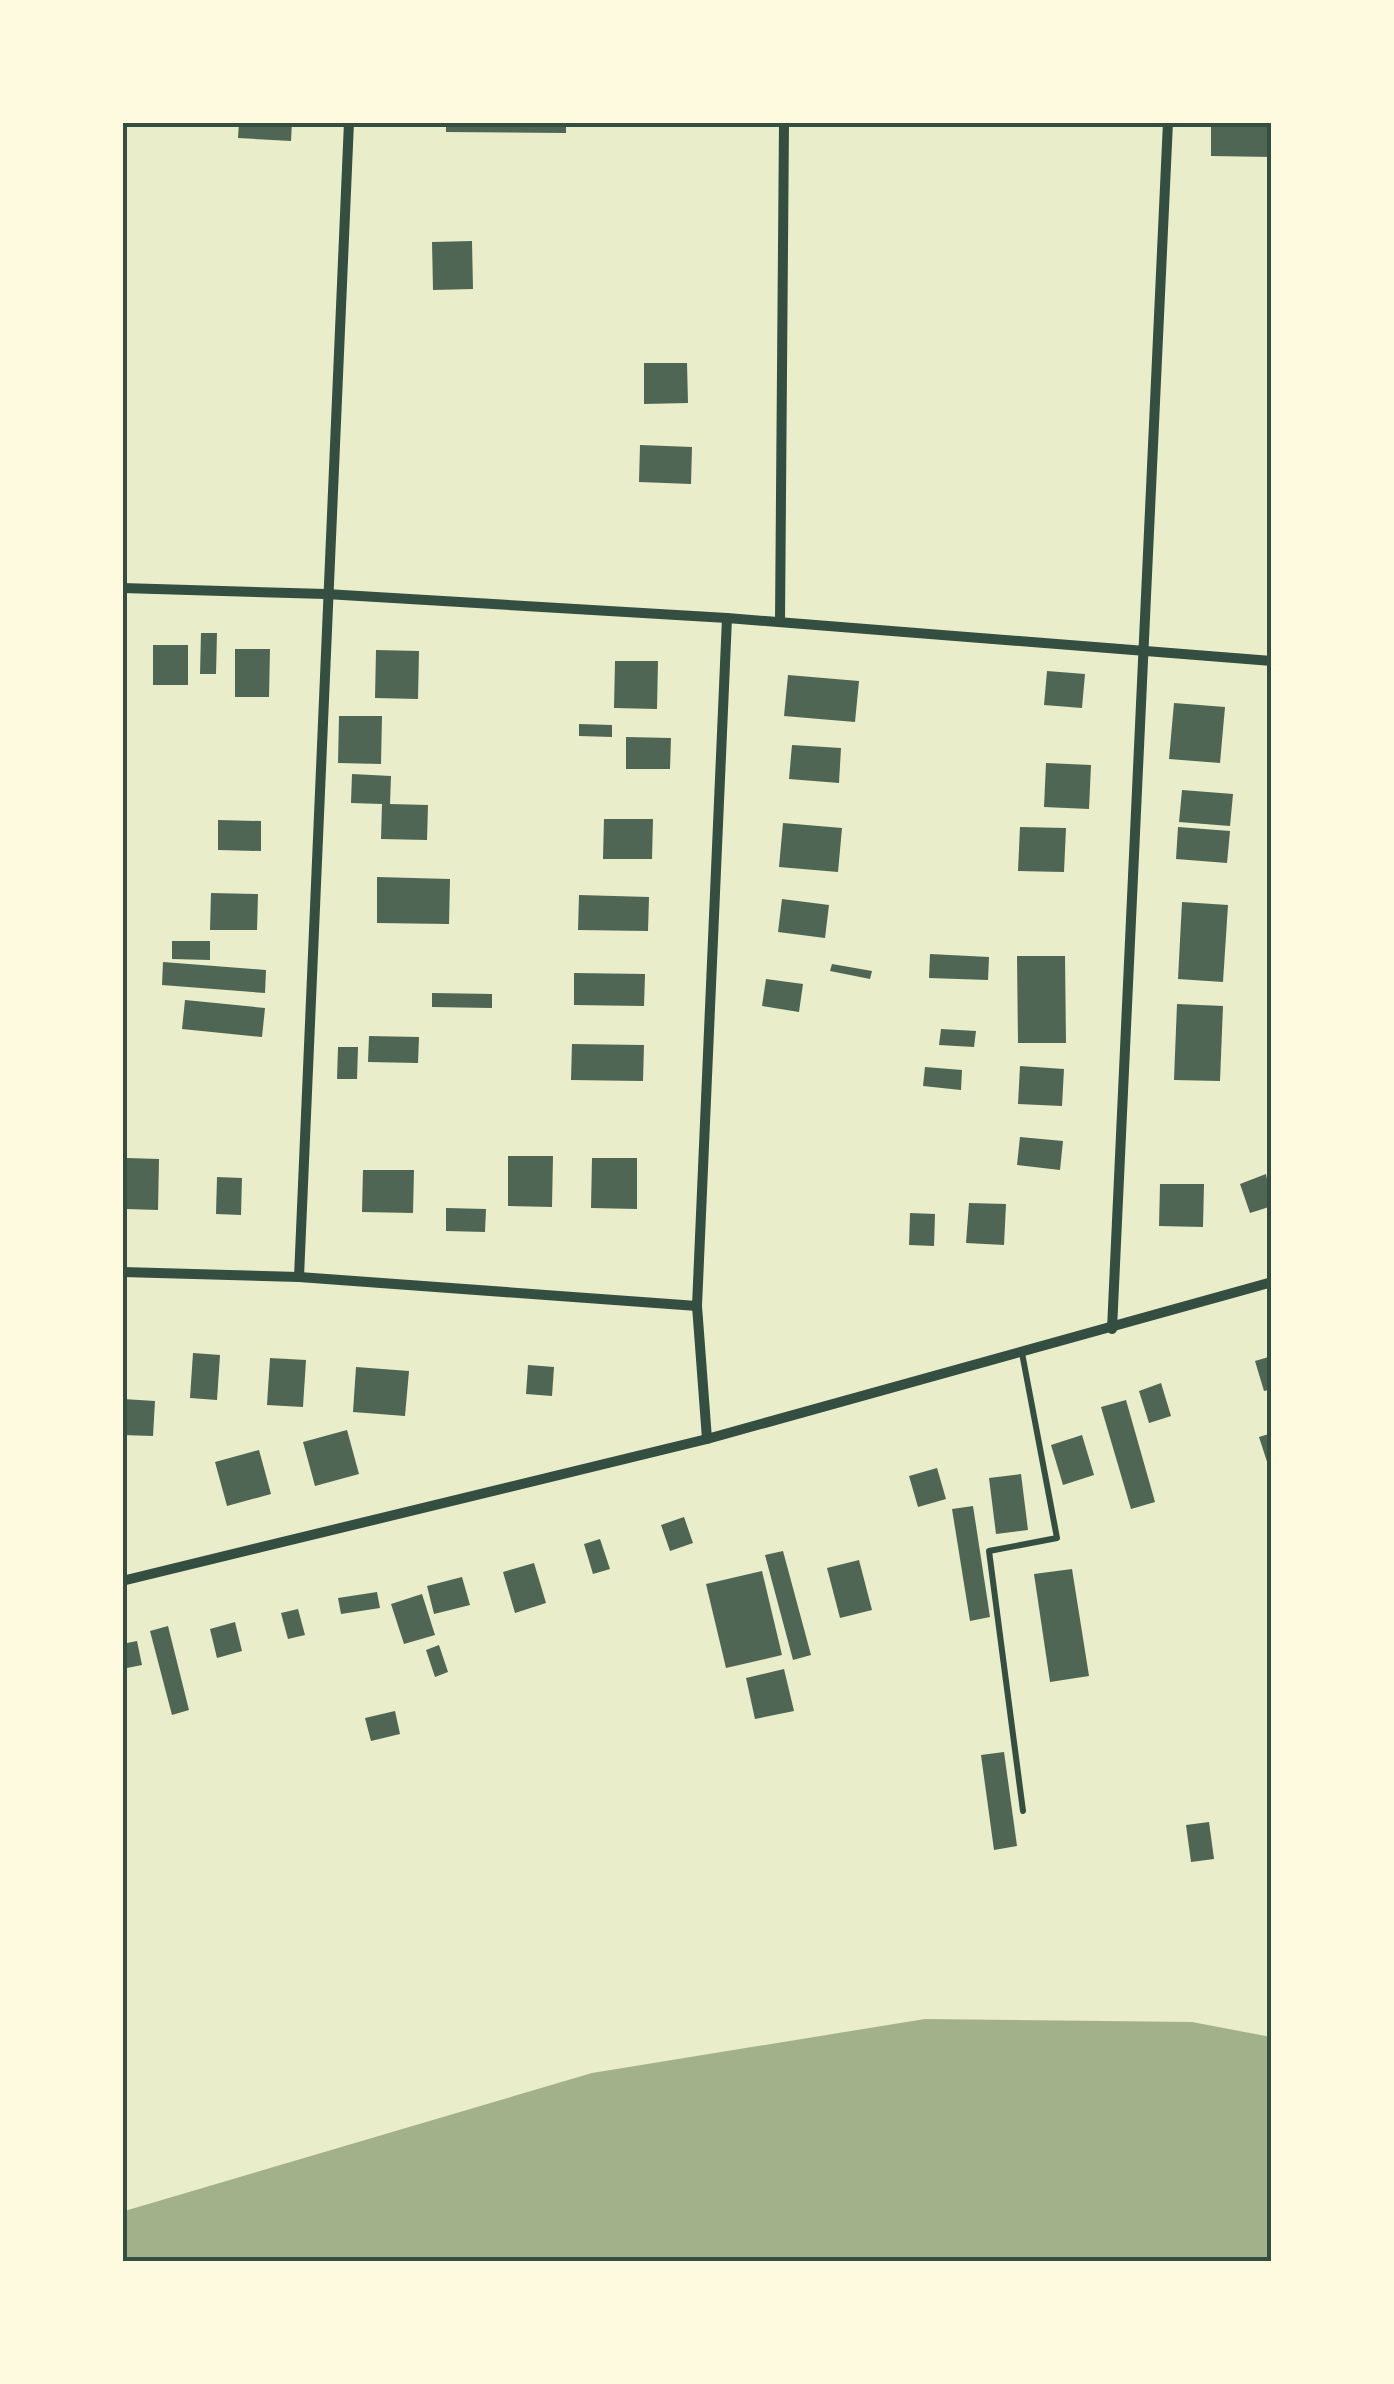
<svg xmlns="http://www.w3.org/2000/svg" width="1394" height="2384" viewBox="0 0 1394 2384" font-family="'Exo 2',sans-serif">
<rect width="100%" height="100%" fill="#e9edc9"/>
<path fill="#a3b18a" d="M925,2019L1192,2022L1271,2037V2261H123V2213L128,2210L592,2073Z"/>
<g fill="#4f6655">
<path d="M239,122H292L291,141L238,138Z"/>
<path d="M446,122H566V133L446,132Z"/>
<path d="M1211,122H1272V157L1211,156Z"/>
<path d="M472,241L473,289L433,290L432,242Z"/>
<path d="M644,363H687L688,403L644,404Z"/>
<path d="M640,445L692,447L691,484L639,482Z"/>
<path d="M201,633H217L216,674H200Z"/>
<rect x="153" y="645" width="35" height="40"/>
<path d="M235,649H270L269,697H235Z"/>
<path d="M376,650L419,651L418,699L375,698Z"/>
<path d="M615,661H658L657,709L614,708Z"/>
<path d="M1047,671L1085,674L1082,708L1044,705Z"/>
<path d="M788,675L859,681L855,722L784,716Z"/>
<path d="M1174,703L1225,707L1220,763L1169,759Z"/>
<path d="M339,716H382L381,764L338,763Z"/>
<path d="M579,724L612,725V737L579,736Z"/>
<path d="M626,737L671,738L670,769H626Z"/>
<path d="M792,745L841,748L839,783L789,779Z"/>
<path d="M1046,763L1091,765L1089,809L1044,807Z"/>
<path d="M352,774L391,776L390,804L428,805L427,840L381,839L382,804L351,803Z"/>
<path d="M1182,790L1233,794L1230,826L1179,822Z"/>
<path d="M604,819H653L652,859H603Z"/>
<path d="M218,820L261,821V851L218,850Z"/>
<path d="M783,823L842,828L838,872L779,867Z"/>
<path d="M1020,827L1066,828L1064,872L1018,871Z"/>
<path d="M1178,827L1230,831L1227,863L1176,859Z"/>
<path d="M377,877L450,879L449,924L377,923Z"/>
<path d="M211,893L258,894L257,930H210Z"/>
<path d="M579,895L649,897L648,931L578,930Z"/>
<path d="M782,899L829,905L825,938L778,932Z"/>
<path d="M1182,902L1228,905L1223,982L1178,979Z"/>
<path d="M172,941H210V960L172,959Z"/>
<path d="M930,954L989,957L988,980L929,978Z"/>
<path d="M1017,956H1065L1066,1043H1018Z"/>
<path d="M163,962L266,970L265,993L162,985Z"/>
<path d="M832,964L872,971L870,979L830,971Z"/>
<path d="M574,973L645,974L644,1006L574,1005Z"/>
<path d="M766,979L803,984L799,1012L762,1006Z"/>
<path d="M432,993L492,994V1008L432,1007Z"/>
<path d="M185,1000L265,1008L262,1037L182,1029Z"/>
<path d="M1177,1004L1223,1006L1220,1081L1174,1080Z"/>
<path d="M941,1029L976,1031L974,1047L939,1045Z"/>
<path d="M369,1036L419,1037L418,1063L368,1062Z"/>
<path d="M572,1044L644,1045L643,1081L571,1080Z"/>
<path d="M338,1047H358L357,1079H337Z"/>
<path d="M1020,1066L1064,1069L1062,1106L1018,1104Z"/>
<path d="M925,1067L962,1070L961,1090L923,1086Z"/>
<path d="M1020,1137L1063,1141L1060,1170L1017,1165Z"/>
<path d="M508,1156H553L552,1207L508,1206Z"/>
<path d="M127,1158L159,1159L158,1210L126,1209Z"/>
<path d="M592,1158H637V1209L591,1208Z"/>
<path d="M363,1170H414L413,1213L362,1212Z"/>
<path d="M1266,1174L1272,1206L1250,1213L1240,1184Z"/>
<path d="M217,1177L242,1178L241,1215L216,1214Z"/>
<path d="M1160,1184H1204L1203,1227L1159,1226Z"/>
<path d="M969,1203L1006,1204L1004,1245L966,1243Z"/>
<path d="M446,1208L486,1209L485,1232L446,1231Z"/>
<path d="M910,1213L935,1214L934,1246L909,1245Z"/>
<path d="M193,1353L220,1355L217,1400L190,1398Z"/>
<path d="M1272,1356V1389L1264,1391L1255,1361Z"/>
<path d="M270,1358L306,1360L303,1407L267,1405Z"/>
<path d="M528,1365L554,1367L552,1396L526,1394Z"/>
<path d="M356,1367L409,1371L405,1416L353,1412Z"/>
<path d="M1161,1383L1171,1416L1149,1423L1139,1391Z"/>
<path d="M123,1399L155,1401L153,1436L122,1435Z"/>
<path d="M1126,1400L1155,1502L1131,1509L1101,1407Z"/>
<path d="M347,1430L359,1474L315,1486L303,1442Z"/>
<path d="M1272,1433V1474H1271L1259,1437Z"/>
<path d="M1082,1435L1094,1475L1063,1485L1051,1445Z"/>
<path d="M259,1450L271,1494L227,1506L215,1462Z"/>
<path d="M937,1468L946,1499L918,1507L909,1476Z"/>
<path d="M1021,1474L1028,1530L996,1534L989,1478Z"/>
<path d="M973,1506L990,1617L970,1621L952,1509Z"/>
<path d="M684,1517L693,1543L670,1551L661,1525Z"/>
<path d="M600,1539L610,1569L593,1574L584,1544Z"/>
<path d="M783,1551L811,1655L793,1660L765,1555Z"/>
<path d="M859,1560L872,1610L840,1618L827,1568Z"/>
<path d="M534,1563L546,1603L515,1613L503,1572Z"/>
<path d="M1072,1569L1089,1676L1050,1682L1034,1574Z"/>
<path d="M762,1571L782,1655L726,1668L706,1584Z"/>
<path d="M462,1577L470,1605L434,1614L427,1586Z"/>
<path d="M377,1592L380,1608L341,1614L338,1598Z"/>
<path d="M422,1594L435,1635L404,1644L391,1604Z"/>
<path d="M298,1609L305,1635L288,1639L281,1613Z"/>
<path d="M235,1622L242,1651L217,1658L210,1629Z"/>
<path d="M168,1626L189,1710L172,1715L150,1631Z"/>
<path d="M137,1641L142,1665L122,1669V1644Z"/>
<path d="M439,1645L448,1672L435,1677L426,1650Z"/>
<path d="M784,1669L794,1711L755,1719L746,1678Z"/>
<path d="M395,1711L400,1734L371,1741L365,1718Z"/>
<path d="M1004,1752L1017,1846L994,1850L981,1755Z"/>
<path d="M1209,1822L1214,1859L1191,1862L1186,1825Z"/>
</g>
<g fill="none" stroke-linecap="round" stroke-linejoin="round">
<path stroke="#344e41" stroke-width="6" d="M1022,1353L1057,1538L989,1551L1023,1811"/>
<g stroke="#344e41" stroke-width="10">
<path d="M122,588L326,594L727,618L1272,661"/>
<path d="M780,621L784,122"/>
<path d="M122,1272L299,1277L697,1306"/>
<path d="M299,1277L349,122"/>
<path d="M1112,1329L1168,122"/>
<path d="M707,1439L697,1306L727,618"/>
<path d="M122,1581L707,1439L1272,1282"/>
</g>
</g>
<rect width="1394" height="2384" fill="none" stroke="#fefae0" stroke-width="250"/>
<rect x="125" y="125" width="1144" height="2134" fill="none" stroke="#344e41" stroke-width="4"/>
</svg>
